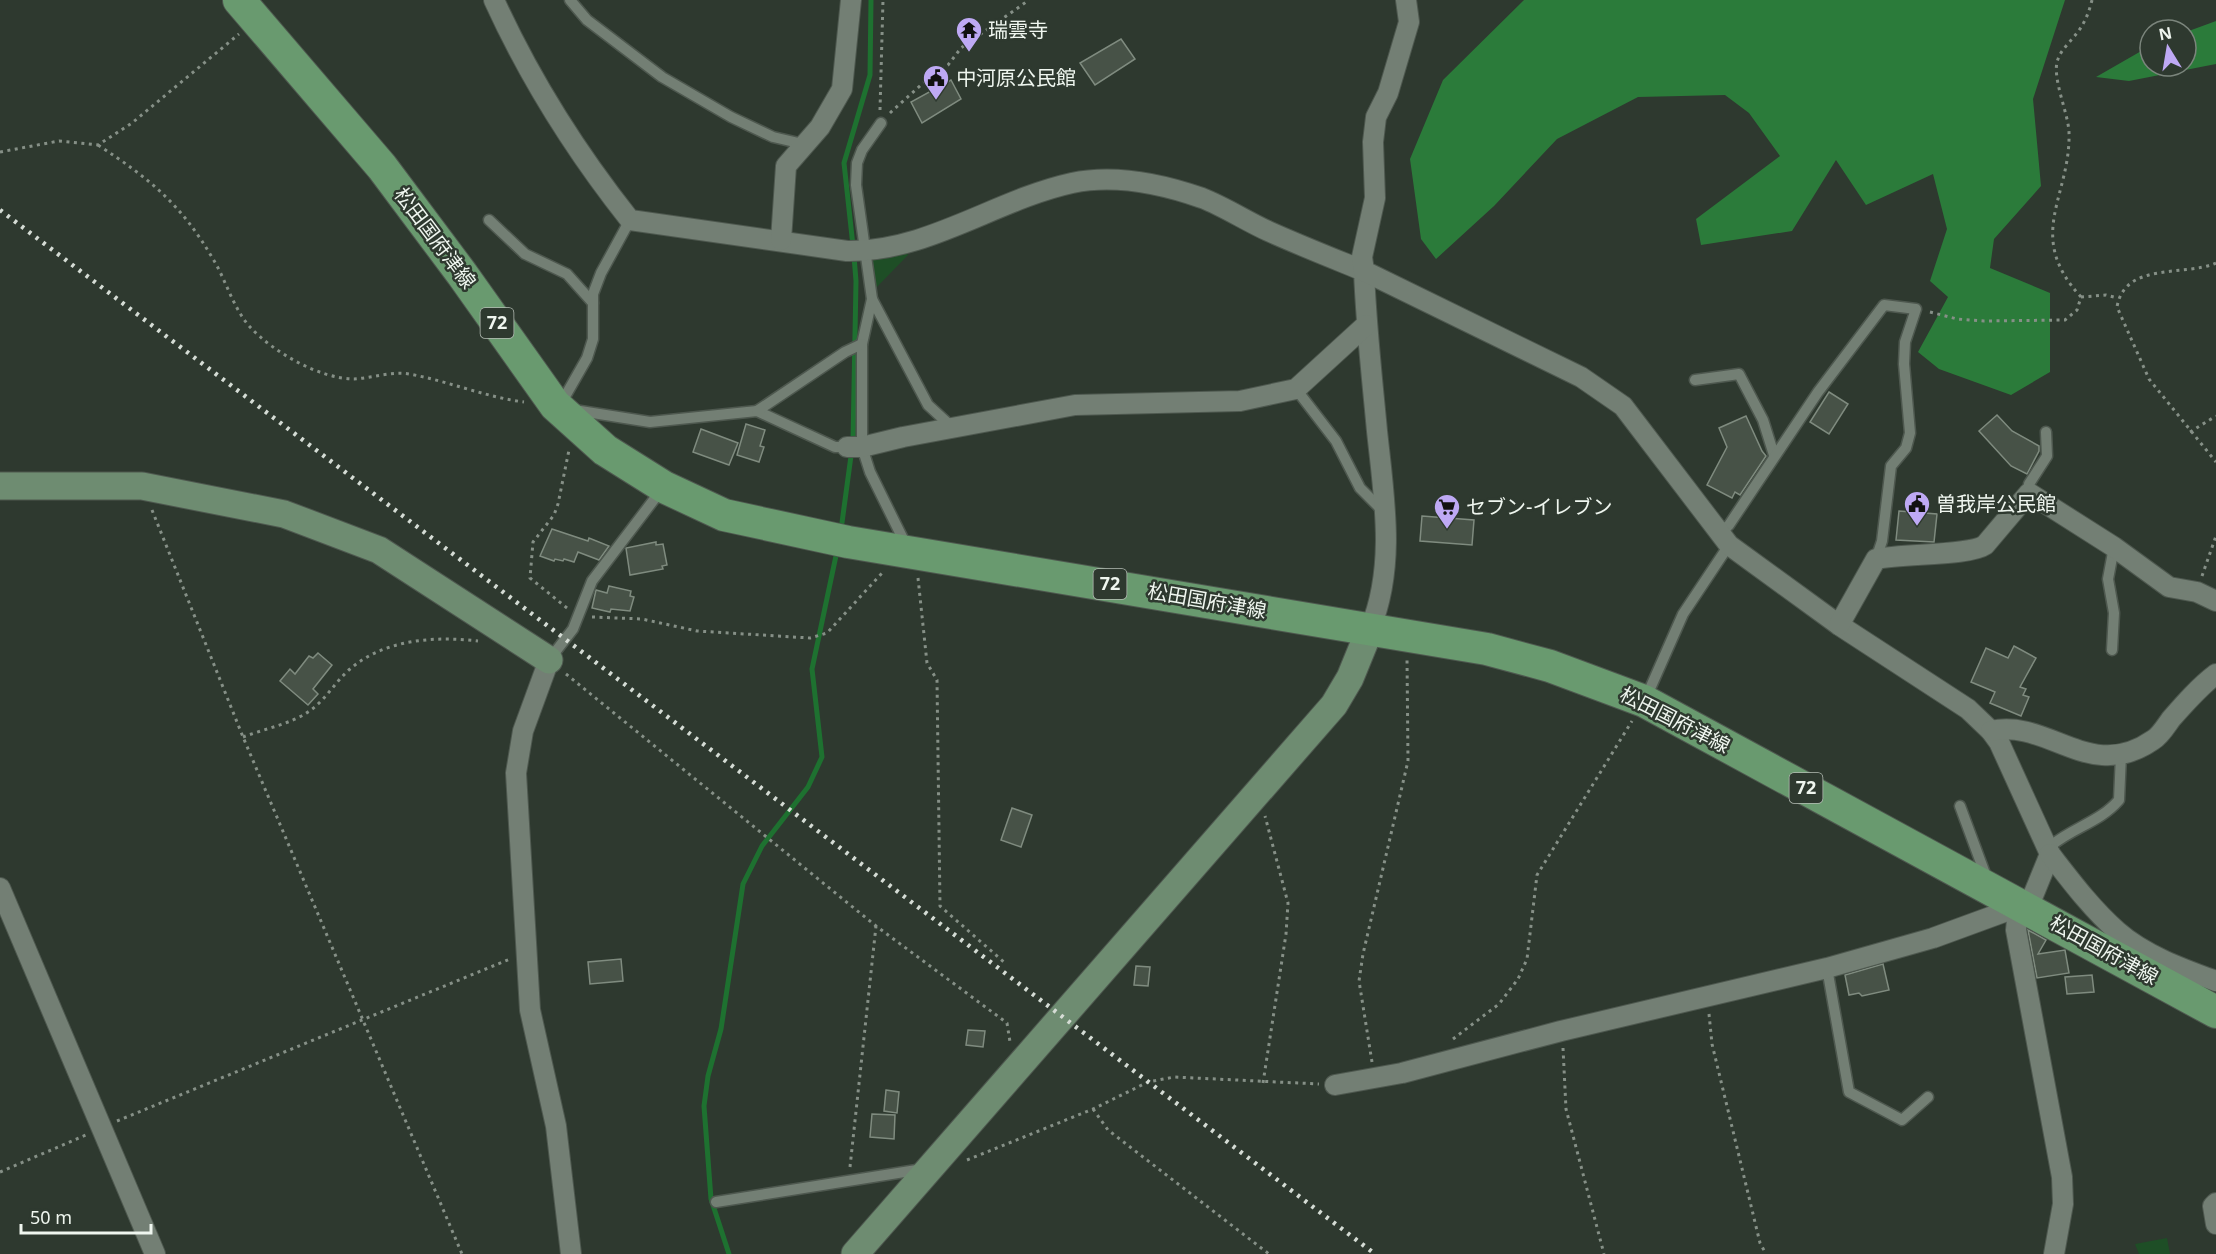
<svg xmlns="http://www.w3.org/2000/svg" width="2216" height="1254" viewBox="0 0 2216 1254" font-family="'Noto Sans','Noto Sans JP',sans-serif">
<rect width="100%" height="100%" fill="#2e392f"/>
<g fill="#1e4e26">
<path d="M905,248L908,255L873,291L865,260Z"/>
<path d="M2167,1238L2170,1254H2139L2135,1244Z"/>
</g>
<g fill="#2b7b3a">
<path d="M1524,0H2065L2033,99L2041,186L1994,239L1990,268L2050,293V372L2011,395L1939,369L1918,352L1948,297L1930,281L1947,229L1933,174L1866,205L1836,160L1792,231L1701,245L1696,219L1780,156L1749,113L1725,95L1638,97L1557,139L1494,206L1436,259L1421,239L1410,159L1443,80Z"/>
<path d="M2216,21V64L2129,81L2096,77L2150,46V66H2186V32Z"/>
</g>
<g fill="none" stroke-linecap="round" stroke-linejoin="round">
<g stroke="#1e7130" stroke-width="5">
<path d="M853,246L844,163L870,75L871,0"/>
<path d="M841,530L853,441L856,281L854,256"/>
<path d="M729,1254L711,1199L704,1106L708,1076L721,1029L743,884L762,846L808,787L822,757L812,669L837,551"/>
</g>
</g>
<g fill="#475247" stroke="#7f8b7f" stroke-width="1.5">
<path d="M1121,39L1135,59L1095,85L1080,63Z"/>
<path d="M951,80L961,99L922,123L911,102Z"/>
<path d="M1829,392L1848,404L1829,434L1810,422Z"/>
<path d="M1997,415L2012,431L2039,446V451L2027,474L2011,466L1979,431Z"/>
<path d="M1746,416L1762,451L1766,456L1740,495L1735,492L1732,498L1707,485L1727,447L1719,428Z"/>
<path d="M746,424L765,430L760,446L764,447L759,462L737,455Z"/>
<path d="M701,429L738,443L729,465L693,452Z"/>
<path d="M1899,511L1937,514L1934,542L1896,540Z"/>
<path d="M1422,516L1474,520L1472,545L1420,541Z"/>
<path d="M552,529L588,541L589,538L609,546L599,560L578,552L574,562L564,559L563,561L555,559L554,561L540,556Z"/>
<path d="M656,542V545L663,544L667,565L662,566L663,569L630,575L626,548Z"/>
<path d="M609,586L631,591L630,596L634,597L630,611L611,609L610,612L592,608L596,590L607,593Z"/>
<path d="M2014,646L2036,658L2020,687L2026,689L2023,695L2029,697L2021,716L1990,703L1995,692L1971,682L1986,648L2008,658Z"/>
<path d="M318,653L332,665L313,689L318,694L308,705L280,681L290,669L295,674L309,656L313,658Z"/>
<path d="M1012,808L1032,815L1021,847L1001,840Z"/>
<path d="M2028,930L2046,940L2038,954L2065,950L2069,973L2037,978Z"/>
<path d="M621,959L623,981L590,984L588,962Z"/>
<path d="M1883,964L1889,990L1862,996L1859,993L1849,995L1845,975Z"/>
<path d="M1136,966L1150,967L1148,986L1134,985Z"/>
<path d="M2092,975L2094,992L2067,994L2065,977Z"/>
<path d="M968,1030L985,1031L983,1047L966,1045Z"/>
<path d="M886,1090L899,1092L897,1113L884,1111Z"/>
<path d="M872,1114L895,1115L894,1139L870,1137Z"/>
</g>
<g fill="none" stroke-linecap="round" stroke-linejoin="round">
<g stroke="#4e584f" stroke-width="13">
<g id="lane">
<path d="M570,0L587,20L662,77L731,117L773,137L803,144"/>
<path d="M881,123L862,150L857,163L856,185L872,299L862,344V447L870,472L907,547"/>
<path d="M489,220L525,254L567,274L593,303"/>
<path d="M872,299L928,405L953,428"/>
<path d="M1695,380L1739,374L1763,420L1774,455"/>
<path d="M1296,389L1336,441L1360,488L1384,512"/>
<path d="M559,407L587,358L593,339V294L601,273L630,220"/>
<path d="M574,410L650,422L757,411L835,447H847"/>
<path d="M757,411L845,352L862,344"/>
<path d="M2029,493V484L2047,456L2046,432"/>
<path d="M1719,534L1729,525L1818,392L1884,305L1916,309L1905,342L1904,364L1910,433L1906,448L1891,466L1882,541L1876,559"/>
<path d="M2112,650L2114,613L2108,579L2114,547"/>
<path d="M549,660L573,629L592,581L662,489"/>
<path d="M1645,700L1683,614L1729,545"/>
<path d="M1960,806L1987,879"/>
<path d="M2051,853L2052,845C2074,827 2100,822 2119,800L2121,755"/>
<path d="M1827,968L1849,1092L1902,1120L1928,1097"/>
<path d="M716,1202L923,1169"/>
</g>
</g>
<g stroke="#4e584f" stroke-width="22">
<g id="street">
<path d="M494,0C530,79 576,152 630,220L847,251C928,252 995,200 1072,183C1114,174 1162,184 1202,198C1225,207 1246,221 1268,231C1299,245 1332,258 1364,271C1366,325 1372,377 1377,431C1384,497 1396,566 1370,629"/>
<path d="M1406,0L1409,22L1388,93L1376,117L1373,142L1375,198L1362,257L1364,271L1581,377L1623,406L1729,545L1839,625L1968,709L1991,731L1999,742L2050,854L2028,908L2017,920L2016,930L2062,1177L2063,1204L2054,1254"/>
<path d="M781,240L786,166L820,127L842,89L851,0"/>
<path d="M847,447H862L903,437L1075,405L1240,401L1296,389L1366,325"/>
<path d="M1839,625L1876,559C1903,553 1969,556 1985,545L2029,493L2114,547L2169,587L2197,592L2216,601"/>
<path d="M549,660L523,731L516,773L530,1010L556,1126L571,1254"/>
<path d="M1991,731C2048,718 2090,784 2153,740C2160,736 2166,726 2171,719C2185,703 2199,687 2216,674"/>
<path d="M2050,854C2071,881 2091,908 2117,931C2144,955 2183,969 2216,981"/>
<path d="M0,888L155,1254"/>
<path d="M1335,1085L1402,1073L1561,1031L1827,968L1933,938L2004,912L2025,908"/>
<path d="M2216,1203L2213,1206L2216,1224"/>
</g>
</g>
<g stroke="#4e584f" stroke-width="29">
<g id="secondary">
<path d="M0,486H142L284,514L379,550L549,660"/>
<path d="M855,1254L1334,705L1350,678L1370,629"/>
</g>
</g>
<g stroke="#4e584f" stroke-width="34">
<path id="primary" d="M239,0L382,167L462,274L555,405L605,450L664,487L724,515L848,542L1487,649L1550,666L1644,701L2216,1012"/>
</g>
<g stroke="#869087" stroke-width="3" stroke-dasharray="3 4.5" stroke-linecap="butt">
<path d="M880,110L883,0"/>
<path d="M890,113L922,84L948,65L961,48L1029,0"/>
<path d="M98,145C150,179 181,204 213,259C226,280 233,308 250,327C273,352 320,379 354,379C372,378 392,371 409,374C448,381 485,397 524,402"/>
<path d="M0,152L59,141L98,145L132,123L239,34"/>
<path d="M2216,263C2185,277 2125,261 2117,307L2149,379L2216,462"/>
<path d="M2081,297L2106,295L2118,298"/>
<path d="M1930,312L1957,319L1984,321L2065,320L2077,310L2081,297C2024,235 2071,197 2069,132C2068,112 2051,76 2058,59C2061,50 2071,41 2077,33C2085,23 2089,12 2092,0"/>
<path d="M2190,432L2216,416"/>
<path d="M152,510L243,737L462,1254"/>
<path d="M2202,576L2216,536"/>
<path d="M918,578L927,663L937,680L940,906L1005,963"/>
<path d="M567,608L530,578L533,542L554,515L558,504L569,450"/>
<path d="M592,617L642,619L697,631L810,638L827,633L883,572"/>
<path d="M566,674L876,926L1007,1023L1010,1042"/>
<path d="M243,737C264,729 290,724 308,712C325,701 335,682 350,669C385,639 435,636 478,641"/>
<path d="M1709,1014L1712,1044L1760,1243L1766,1254"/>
<path d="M1453,1039L1499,1004L1518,979L1527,959L1537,875L1632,721"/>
<path d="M1563,1048L1566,1109L1604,1254"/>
<path d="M1372,1062L1359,981L1363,954L1408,761L1407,658"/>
<path d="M1263,1083L1286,934L1288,903L1265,816"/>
<path d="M1093,1109L1108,1130L1269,1254"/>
<path d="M117,1121L510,959"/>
<path d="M967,1160L1093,1109L1148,1082L1174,1077L1319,1084"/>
<path d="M850,1167L876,926"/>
<path d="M0,1172L86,1135"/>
</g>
<use href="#lane" stroke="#737f74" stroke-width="10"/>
<use href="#street" stroke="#737f74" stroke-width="20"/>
<use href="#secondary" stroke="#6e8c71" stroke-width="27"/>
<use href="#primary" stroke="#699a6f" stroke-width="32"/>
<path stroke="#d5dcd5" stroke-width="4.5" stroke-dasharray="3 6" stroke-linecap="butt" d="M0,210L1375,1254"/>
</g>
<defs>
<g id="temple-pin" transform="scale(1.35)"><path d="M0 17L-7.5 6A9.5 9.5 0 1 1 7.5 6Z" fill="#bea9f4" stroke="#2e392f"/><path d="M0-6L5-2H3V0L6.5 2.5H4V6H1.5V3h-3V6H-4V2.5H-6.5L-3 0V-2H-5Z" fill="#111"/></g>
<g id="civic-pin" transform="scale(1.35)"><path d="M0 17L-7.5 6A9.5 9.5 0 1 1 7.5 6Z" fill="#bea9f4" stroke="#2e392f"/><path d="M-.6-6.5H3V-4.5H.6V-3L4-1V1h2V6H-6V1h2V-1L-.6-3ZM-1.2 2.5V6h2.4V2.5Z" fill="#111"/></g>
<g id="supermarket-pin" transform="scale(1.35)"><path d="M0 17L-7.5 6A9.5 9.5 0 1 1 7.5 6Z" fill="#bea9f4" stroke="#2e392f"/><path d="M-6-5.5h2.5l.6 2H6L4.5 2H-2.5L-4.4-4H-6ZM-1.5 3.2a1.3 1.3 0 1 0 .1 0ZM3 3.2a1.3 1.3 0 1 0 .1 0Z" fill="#111"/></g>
</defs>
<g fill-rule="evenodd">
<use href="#temple-pin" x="969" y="30"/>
<use href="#civic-pin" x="936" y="78"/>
<use href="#civic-pin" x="1917" y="504"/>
<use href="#supermarket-pin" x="1447" y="507"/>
</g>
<g text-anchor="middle" stroke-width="5" stroke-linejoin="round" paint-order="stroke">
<g fill="#2e392f" stroke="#b5bdb5" stroke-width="1.5">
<rect x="480.5" y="308" width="33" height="30" rx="4.5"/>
<rect x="1093.5" y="569" width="33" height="30" rx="4.5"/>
<rect x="1789.5" y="773" width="33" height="30" rx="4.5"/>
</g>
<g font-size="18" font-weight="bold" fill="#eff6ef">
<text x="497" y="329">72</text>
<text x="1110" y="590">72</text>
<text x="1806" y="794">72</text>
</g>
<g font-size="20" fill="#eff6ef" stroke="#2e392f" text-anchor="start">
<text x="988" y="37">瑞雲寺</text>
<text x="956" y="85">中河原公民館</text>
<text x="1936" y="511">曽我岸公民館</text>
<text x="1466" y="514">セブン-イレブン</text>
</g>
<g font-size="20" fill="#eff6ef" stroke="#2e392f">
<text transform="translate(435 238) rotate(53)" y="7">松田国府津線</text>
<text transform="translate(1207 601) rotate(10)" y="7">松田国府津線</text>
<text transform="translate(1675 720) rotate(27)" y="7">松田国府津線</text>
<text transform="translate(2104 950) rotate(29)" y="7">松田国府津線</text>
</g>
</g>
<g transform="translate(2168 48) rotate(349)"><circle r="28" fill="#2e392f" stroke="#7b857c" stroke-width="1.5"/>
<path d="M0-4.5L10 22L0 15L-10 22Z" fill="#bea9f4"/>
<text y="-9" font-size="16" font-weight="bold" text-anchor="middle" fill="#eff6ef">N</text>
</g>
<path d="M21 1224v9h130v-9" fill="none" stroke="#eff6ef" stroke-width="3"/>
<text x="30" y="1224" font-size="18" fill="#eff6ef" stroke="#2e392f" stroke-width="4.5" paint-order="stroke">50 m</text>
</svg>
